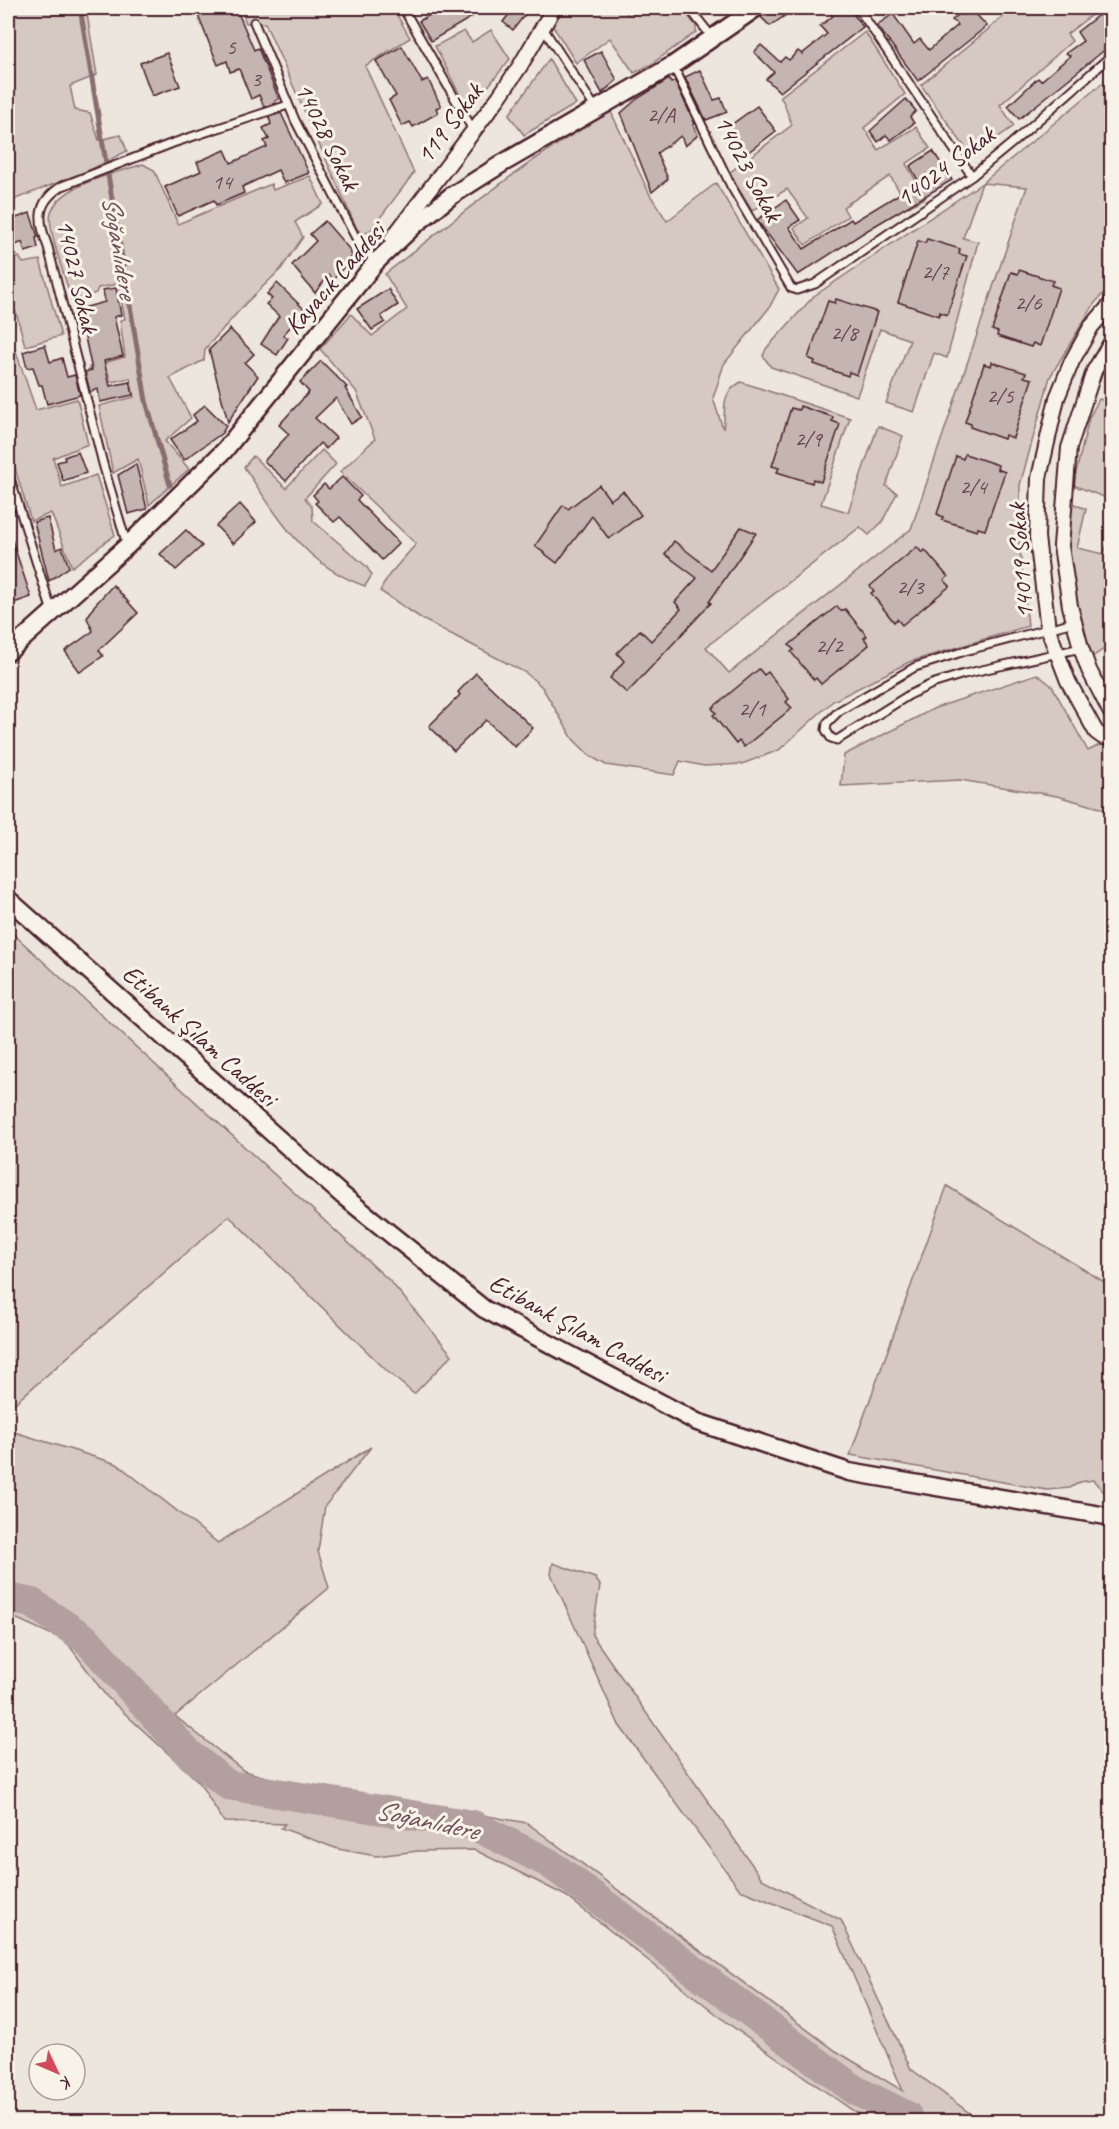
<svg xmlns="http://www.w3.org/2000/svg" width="1119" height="2129" viewBox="0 0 1119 2129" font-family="Caveat,sans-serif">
<rect width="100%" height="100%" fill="#ece6dd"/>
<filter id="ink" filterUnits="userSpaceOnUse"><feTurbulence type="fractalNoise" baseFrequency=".0167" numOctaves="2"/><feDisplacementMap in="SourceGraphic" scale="12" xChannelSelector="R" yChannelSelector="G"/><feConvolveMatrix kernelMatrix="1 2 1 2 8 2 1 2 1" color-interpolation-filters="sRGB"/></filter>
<g filter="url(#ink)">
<g fill="#d5c9c2" stroke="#907476" stroke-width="1.5">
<path d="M8,8H86L97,75L70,86L75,110L90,113L99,140L121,135L127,151L90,170L8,202Z"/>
<path d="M240,8H393L410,38L365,66L414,173L370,231L364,234L357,229L265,23H246Z"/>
<path d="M562,8H621L629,15L639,8H682L696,26V32L650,65L634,73L610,38L576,63L551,23Z"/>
<path d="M1014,8H1096L1098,10L1067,34L1072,41L1000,105L1014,126L971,156L921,85Z"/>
<path d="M491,30L510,59L475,103L470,105L463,101L435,46L464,31L472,42Z"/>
<path d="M865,32L905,94L864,128L878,150L916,127L930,148L906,164L926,197L909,207L890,176L843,207L848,216L805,245L794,228L808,218L787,189L752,211L729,173L792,125L783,101L780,97Z"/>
<path d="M549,59L576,104L524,135L509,115Z"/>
<path d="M1111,76V285L1094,304L1050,377L1020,485L1019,540L1028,626L909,662L833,701L779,750L742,764L704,766L680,761L674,775L606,765L590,756L573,739L542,687L526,673L424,620L380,591L389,575L416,544L340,472L375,439L356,391L320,349L351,314L372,336L407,309L385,274C458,217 530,156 611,112L650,195L667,221L716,183L779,289L769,308L724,364L713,398L723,429C727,408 718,396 741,382L850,418L821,504L848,512L878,426L903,436L886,486L897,493L882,522L869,535L860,527L706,647L729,673L911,529L1027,187L982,183L963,238L978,242L947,358L934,353L914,412L886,403L910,340L880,329L857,396L771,367L763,356L766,349L814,296L982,183Z"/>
<path d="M143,164L154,170L178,224L271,184L273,190L310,176L323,204L295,222L303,237L281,269L246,303L205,349L204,360L170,378L191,418L165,441L189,469L149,505L138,459L113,473L99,406L134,397L130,378L111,382L108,372L92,376L89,367L125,357L120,320L125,319L118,284L98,288L96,293L72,301C67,283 46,227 51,212C61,184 117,173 143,164Z"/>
<path d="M19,257L23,263L40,260L61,336L25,346L16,312L8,314V259Z"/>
<path d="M12,340L36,410L77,399L88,444L53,458L62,487L96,475L115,535L72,567L51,513L31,521L8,445V341Z"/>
<path d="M1099,399L1111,402V500L1073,485L1089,418Z"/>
<path d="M322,450L336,464L305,498L312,507L313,521L366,566L372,575L365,586C304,565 278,517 244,467L253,456L286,488Z"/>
<path d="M1069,502L1086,509L1077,548L1104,554L1111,531V655L1107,647L1092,657L1077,609L1070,552Z"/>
<path d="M1037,674L1052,686L1088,751L1111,739V811L1057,796L960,780L841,786L844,755L935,708Z"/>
<path d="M8,929L391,1282L452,1355L414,1394L388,1372L229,1216L8,1409Z"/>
<path d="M947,1186L1111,1286V1494L1105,1493L1093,1480L1080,1482L1070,1488L1047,1490L850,1455Z"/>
<path d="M8,1430L117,1464L218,1543L371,1447L325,1506L318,1551L329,1588L175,1716L244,1771L315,1790L321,1786L527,1823L836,2051L903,2091L832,1926L740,1890L619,1725L551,1574L553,1563L595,1578L600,1585L592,1635L762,1879L841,1920L911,2069L980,2121H876L855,2112L733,2027L566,1896L475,1850L418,1851L376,1856L338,1849L281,1828L285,1824L224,1822L199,1782L106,1696L66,1641L13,1617H8Z"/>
</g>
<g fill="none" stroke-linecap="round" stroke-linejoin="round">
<path stroke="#896c6f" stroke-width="5" d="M80,8L146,401L170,485"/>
<path stroke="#b39f9d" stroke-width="30" d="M8,1598L32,1603L87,1640L188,1753L228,1785L473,1825L549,1863L855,2090L907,2116"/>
</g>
<g fill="#c4b5b0" stroke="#4a1f2b" stroke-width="1.5">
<path d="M195,8H236L254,50L258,48L279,99L275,101L276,103L264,107L259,95L251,99L239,69L230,72L227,61L218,65Z"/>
<path d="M442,8H467L472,17L431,41L419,21Z"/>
<path d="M514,8H530L513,30L503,22Z"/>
<path d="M774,8H796L770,26L761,17Z"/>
<path d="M826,8H849L863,27L780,92L766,79L774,72L754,52L761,45L780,62L785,57L789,60L798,51L802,54L827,34L820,26L833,16Z"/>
<path d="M967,8H970L987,26L918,81L877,25L893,14L914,44L920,39L929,50L958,25L952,20Z"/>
<path d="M1101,13L1112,26V44L1019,119L1008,106L1038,78L1041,81L1070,56L1066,53L1083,41L1077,32Z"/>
<path d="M402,46L422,82L428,79L441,106L436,108L438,113L413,127L410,122L402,126L389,100L396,96L376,61Z"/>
<path d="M601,51L617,80L602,93L584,60Z"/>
<path d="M167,53L180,86L152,96L140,63Z"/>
<path d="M700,70L714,100L721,98L727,112L706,120L685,77Z"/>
<path d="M669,79L671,83L675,81L695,124L693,125L698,135L685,146L681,136L657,153L668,179L652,192L621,113L637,99Z"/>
<path d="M906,99L916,111L910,117L914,123L891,140L886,135L878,142L870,131Z"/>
<path d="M757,106L776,131L747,153L727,128Z"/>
<path d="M281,113L309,173L284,183L278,170L242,187L244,193L216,205L214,200L178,216L165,187L201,171L197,162L225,150L231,163L267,147L264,141L269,139L263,128L271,124L269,117Z"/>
<path d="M933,151L952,180L866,231L798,275L757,220L786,200L800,220L789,227L804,249L851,219L853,222L919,182L910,166Z"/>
<path d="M30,213L38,237L36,238L38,248L25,252L22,242L16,245L8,221Z"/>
<path d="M325,221L350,250L352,257L333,280L329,275L315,293L292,265L316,241L310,234Z"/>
<path d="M927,239L960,249L959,254L967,256L947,315L940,312L939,316L898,302L918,241L925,243Z"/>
<path d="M1019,270L1053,281L1051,285L1059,288L1040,346L1033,343L1031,347L997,336L998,332L992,330L1011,272L1018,274Z"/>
<path d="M277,283L303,308V313L283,335L288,338L277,355L261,344L279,316L266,304L272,299L267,294Z"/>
<path d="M116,288L121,315L114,317L123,356L104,361L110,386L130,382L133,395L100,402L98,389L90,392L85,372L92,370L79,309L105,302L103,290Z"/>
<path d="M388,289L398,305L381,316L385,322L372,330L357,309Z"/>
<path d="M836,299L877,312L857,375L849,372L848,376L814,364L815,361L808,358L828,301L835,303Z"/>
<path d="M230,329L254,354L245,363L258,376L228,422L209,350Z"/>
<path d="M45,345L50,362L62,358L67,377L75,375L80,395L47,404L42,385H39L33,367L27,368L23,352Z"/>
<path d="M321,361L347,387L345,388L362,417L351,424L336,398L315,418L336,438L326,449L320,443L286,481L264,461L289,434L279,425L309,392L300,382Z"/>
<path d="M992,362L1026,373L1024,377L1032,379L1013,438L1005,435L1004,439L970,427L971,424L965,422L984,364L991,366Z"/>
<path d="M205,405L226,426L222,433L184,460L170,440L197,421L193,415Z"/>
<path d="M800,406L833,417L832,421L840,424L821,482L813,479L812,483L777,472L779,468L772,466L791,408L799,410Z"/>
<path d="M78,452L86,473L63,481L57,462L65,460L64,457Z"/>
<path d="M965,454L998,465L997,469L1005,472L985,530L978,528L977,531L942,520L943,517L937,514L956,456L963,459Z"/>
<path d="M136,464L147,509L128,514L118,475Z"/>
<path d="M342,477L361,496L357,500L399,543L382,560L340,517L334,522L315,503L318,501L313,495L324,484L329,489Z"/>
<path d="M599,485L610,500L623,491L641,515L609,539L592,516L557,563L535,546L563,505L568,509Z"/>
<path d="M240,504L256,522L233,544L216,526Z"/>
<path d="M48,518L56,550L62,547L69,567L49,581L34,522Z"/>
<path d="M741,527L756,533L709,602L711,603L627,693L610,678L624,661L617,653L640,630L651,641L681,609L675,602L697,578L665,554L674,541L711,570Z"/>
<path d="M186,530L202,546L176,570L160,554Z"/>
<path d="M10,534L31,597L8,605V535Z"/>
<path d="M917,547L922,553L925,550L948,577L944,580L950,586L902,625L897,619L894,622L871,593L874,591L870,586Z"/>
<path d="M113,585L138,613L99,650L103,656L80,672L65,651L93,631L87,618L94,606Z"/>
<path d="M837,606L841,611L845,609L867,636L864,638L869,645L821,684L816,678L814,680L791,652L794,650L789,645Z"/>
<path d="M759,669L764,675L768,672L789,699L786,702L792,708L744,747L739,741L736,744L713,715L716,713L712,708Z"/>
<path d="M476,673L533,728L515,747L486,720L454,751L429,726L460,695L458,692Z"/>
</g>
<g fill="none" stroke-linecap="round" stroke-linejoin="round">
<g stroke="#4a1f2b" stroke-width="11">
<g id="service">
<path d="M403,8L473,130"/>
<path d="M689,8L712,37"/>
<path d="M858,8L972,176"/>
<path d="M254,22L295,120L358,242L376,262"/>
<path d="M543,28L596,109"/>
<path d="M673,65L731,186L791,288L797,290L815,284L972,176L1011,144L1112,55"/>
<path d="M8,472L52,612"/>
<path d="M8,509L16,502"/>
<path d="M127,545L103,464L48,247C38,221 35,203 62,186L173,143L288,105"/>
<path d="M1074,622L968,650L915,667L839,711L827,723L826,730L831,738L837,740L909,695L932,684L964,674L1081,648"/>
</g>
</g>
<g stroke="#4a1f2b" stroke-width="18">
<g id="minor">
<path d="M1110,8L1112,10"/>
<path d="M392,239L499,97L520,66L554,8"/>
<path d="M1112,303L1091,327L1072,361L1057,398L1039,478L1037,537L1048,629L1068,681L1096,732L1103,737L1112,735"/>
<path d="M1112,341L1094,371L1069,448L1061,546L1070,606L1081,648L1089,670L1112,715"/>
</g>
</g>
<g stroke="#4a1f2b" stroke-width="21">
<g id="tertiary">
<path d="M8,652L127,546L224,451L376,262L416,224L451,196L503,163L673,65L756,8"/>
<path d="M8,899L342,1195L484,1309L697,1422L849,1472L1112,1517"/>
</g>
</g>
<use href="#service" stroke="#f7f3e8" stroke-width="7"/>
<use href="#minor" stroke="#f7f3e8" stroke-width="14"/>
<use href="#tertiary" stroke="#f7f3e8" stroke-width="16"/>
</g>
</g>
<g text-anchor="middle" stroke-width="6" stroke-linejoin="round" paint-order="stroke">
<g font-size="22" fill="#68444c">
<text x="231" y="54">5</text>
<text x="256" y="86">3</text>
<text x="661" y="122">2/A</text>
<text x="222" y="189">14</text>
<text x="935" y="279">2/7</text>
<text x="1028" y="310">2/6</text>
<text x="844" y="340">2/8</text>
<text x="1000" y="403">2/5</text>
<text x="808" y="446">2/9</text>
<text x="973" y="494">2/4</text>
<text x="910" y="594">2/3</text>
<text x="829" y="653">2/2</text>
<text x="752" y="716">2/1</text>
</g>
<g font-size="26" fill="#4a1f2b" stroke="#f7f3e8">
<text transform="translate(449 123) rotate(-53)" y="9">119 Sokak</text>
<text transform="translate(328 136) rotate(64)" y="9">14028 Sokak</text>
<text transform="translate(945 166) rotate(-37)" y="9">14024 Sokak</text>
<text transform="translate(749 168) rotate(62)" y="9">14023 Sokak</text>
<text transform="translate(78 276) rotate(77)" y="9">14027 Sokak</text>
<text transform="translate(334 278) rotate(-49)" y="9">Kayacık Caddesi</text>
<text transform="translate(1020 561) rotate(-94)" y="9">14019 Sokak</text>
<text transform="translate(200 1035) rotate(42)" y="9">Etibank Şılam Caddesi</text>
<text transform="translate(578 1328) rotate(29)" y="9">Etibank Şılam Caddesi</text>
</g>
<g font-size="27" font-style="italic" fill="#6f4c53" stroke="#f7f3e8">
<text transform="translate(120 247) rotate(80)" y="9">Soğanlıdere</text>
<text transform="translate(427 1820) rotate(12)" y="9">Soğanlıdere</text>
</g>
</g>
<rect width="1119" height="2129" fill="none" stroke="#f7f3e8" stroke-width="30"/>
<rect x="15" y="15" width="1089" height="2099" fill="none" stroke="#4a1f2b" stroke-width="2" filter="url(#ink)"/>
<g transform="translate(57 2072) rotate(134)"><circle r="28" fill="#f7f3e8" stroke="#b29e9c" stroke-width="1.5"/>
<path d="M0-4.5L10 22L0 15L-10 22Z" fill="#d1495b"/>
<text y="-9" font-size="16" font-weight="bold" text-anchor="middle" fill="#4a1f2b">K</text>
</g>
</svg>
